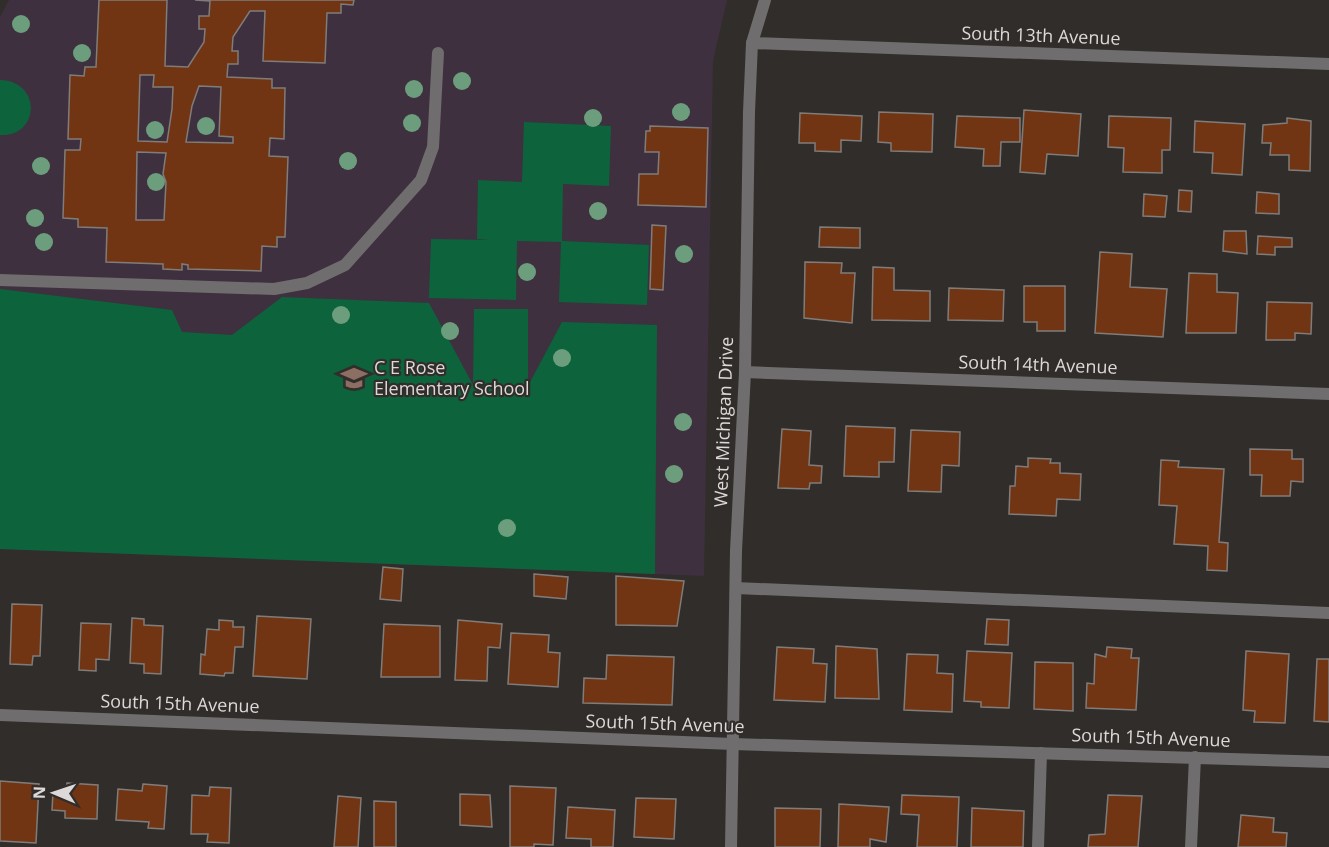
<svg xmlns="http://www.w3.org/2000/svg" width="1329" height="847" viewBox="0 0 1329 847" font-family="'Open Sans',sans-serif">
<rect width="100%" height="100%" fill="#312d2b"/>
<path fill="#3e303e" d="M9,0H727L713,61L704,576L0,549V17Z"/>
<g fill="#0d643c">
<path d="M0,80C42,81 40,137 0,135Z"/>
<path d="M524,122L611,126L609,186L563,184L562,241L649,245L647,305L559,302L561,242L517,241L516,300L429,298L431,239L489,240L477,239L478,180L522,182Z"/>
<path d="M0,289L172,310L182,332L232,335L282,297L429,303L473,385L474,309H528V386L562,322L657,325L655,574L0,549Z"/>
</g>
<g fill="#713514" stroke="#807c79" stroke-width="1.5" fill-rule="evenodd">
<path d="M99,0H167L165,66L188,67L204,42L205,29H199V16H209L210,1L195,0H354L353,5L341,4V13H327L325,63L263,61L265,11H250L233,37L232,51H238V64H228L227,77L272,79V88H285L284,139L270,138L269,156L288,157L285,237H277V247L262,246L261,271L188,269V265L182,264V270L163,269V264L106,262L107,228L78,227V219L63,218L65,150H80L81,139H68L70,75L84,76L85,67H96ZM140,75H154L153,87H173L172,109L167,142L138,141ZM199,86L221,87L219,136L233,137V143L186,142L192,106ZM137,152L166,153L163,174L166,182L164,220H136Z"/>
<path d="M1024,110L1081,114L1078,156L1047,154L1045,174L1020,172Z"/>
<path d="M879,112L933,114L932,152L891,151V143L878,142Z"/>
<path d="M800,113L862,116L861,141L841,140V152L815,151V143H799Z"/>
<path d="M957,116L1020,118V142H1001L1000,166H983L984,149L955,147Z"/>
<path d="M1109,116L1171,118L1170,150H1162V173L1123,172L1124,148L1108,147Z"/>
<path d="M1287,118L1311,121L1310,171L1289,170V155H1270L1271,143H1262L1263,125L1287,123Z"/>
<path d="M1195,121L1245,124L1242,175L1212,173L1213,153L1194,152Z"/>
<path d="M650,126L708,128L706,207L638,205L639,174H658L659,152H645L646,131H650Z"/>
<path d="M1179,190L1192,191L1191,212L1178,211Z"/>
<path d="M1257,192L1279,194V214L1256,213Z"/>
<path d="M1144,194L1167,196L1165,217L1143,216Z"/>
<path d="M652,225L666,226L663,290L650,289Z"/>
<path d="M820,227L860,228V248L819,247Z"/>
<path d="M1224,231H1246L1247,254L1223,251Z"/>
<path d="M1258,236L1292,238V247H1275V255L1257,254Z"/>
<path d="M1100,252L1132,254L1130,287L1167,289L1163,337L1095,333Z"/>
<path d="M805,262L842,263L841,273H855L852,323L804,318Z"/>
<path d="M873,267L894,268V290L930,291V321L872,320Z"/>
<path d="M1189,273L1217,274V292L1238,293L1236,333H1186Z"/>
<path d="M1024,286H1065V331H1037V322H1024Z"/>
<path d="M949,288L1004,290L1003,321L948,320Z"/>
<path d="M1267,302L1312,303L1311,334L1295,333V340H1266Z"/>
<path d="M846,426L895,428L894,462H879V477L844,476Z"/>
<path d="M782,429L811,431L809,465L822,466L821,483H810L809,489L778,488Z"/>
<path d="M911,430L960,432L959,466L942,465L941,492L908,491Z"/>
<path d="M1250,449L1292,450V459H1303V482L1291,481L1290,496H1261L1262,475H1250Z"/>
<path d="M1028,458L1051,459L1050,463H1060V473L1081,474L1080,500L1057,499L1056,516L1009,514L1010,486H1015L1016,466L1028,467Z"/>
<path d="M1161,460L1179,461L1178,467L1224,469L1219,542L1228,543L1227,571L1207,570L1208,546L1174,544L1177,506L1159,505Z"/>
<path d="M383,567L403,569L401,601L380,599Z"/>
<path d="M534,574L568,577L566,599L534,596Z"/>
<path d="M616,576L684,581L677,626L616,625Z"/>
<path d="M12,604L42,605L40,656H33L32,665L10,664Z"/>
<path d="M257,616L311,619L307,679L253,676Z"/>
<path d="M132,618L144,619V625L163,626L161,674L144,673V664L130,663Z"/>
<path d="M987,619L1009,620L1008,645L985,644Z"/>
<path d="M219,620L233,621V627H244L243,647H235L233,673H225L224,676L200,674L201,654L205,655L207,629L219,630Z"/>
<path d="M458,620L502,624L500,648L488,647L487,681L455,680Z"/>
<path d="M81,623L111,624L109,660L96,659V671L79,670Z"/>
<path d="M384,624L440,626V677H381Z"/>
<path d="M511,633L549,635L548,652L560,653L558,687L508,684Z"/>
<path d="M836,646L877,649L879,699L835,698Z"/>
<path d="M777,647L814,649L813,663L827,664L825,702L774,700Z"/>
<path d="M1107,647L1132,649L1131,658H1139L1136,710L1086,708L1087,683L1094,684L1095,654L1106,657Z"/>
<path d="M967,651L1012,653L1009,708L981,707V702L964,701Z"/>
<path d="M1246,651L1289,654L1285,723L1254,722L1255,711L1243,710Z"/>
<path d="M907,654L938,655L937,673L953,674L952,712L904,710Z"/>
<path d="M607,655L674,657L672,705L583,703L584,678L606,679Z"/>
<path d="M1317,659H1329V722L1314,721Z"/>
<path d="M1035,662L1073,663V711L1034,709Z"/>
<path d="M0,781L39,784L36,843L0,841Z"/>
<path d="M67,783L98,785L97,819L65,818V811L52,810L53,792H66Z"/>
<path d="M143,784L167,786L164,829L148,828L149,822L116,820L118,789L142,791Z"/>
<path d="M510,786L556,788L553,845L534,844V847H510Z"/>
<path d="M210,787L231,788L229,843L207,842L208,834H191L192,795L209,796Z"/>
<path d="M460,794L490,795L492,827L460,825Z"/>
<path d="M902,795L959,797L957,847H917L919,815L901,814Z"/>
<path d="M1108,795L1142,796L1138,847H1088L1089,835L1105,834Z"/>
<path d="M338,796L361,798L358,847H334Z"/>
<path d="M636,798L676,799L674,839L634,837Z"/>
<path d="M374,801L396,802V847H374Z"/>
<path d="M839,804L889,807L886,842L870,839V847H838Z"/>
<path d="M568,807L615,810L613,847H591V839L566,838Z"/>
<path d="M775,808L821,809L820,847H775Z"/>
<path d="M972,808L1024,811L1023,847H971Z"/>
<path d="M1241,815L1274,818L1273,832L1287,833L1286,847H1238Z"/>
</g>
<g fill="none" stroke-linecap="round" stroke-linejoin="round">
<g stroke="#6f6d6d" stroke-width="12">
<path d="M0,280L274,289L307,283L345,265L421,180L433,147L438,53"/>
<path d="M736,588L1329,613"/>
<path d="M1038,847L1041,753"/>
</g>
<g stroke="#6f6d6d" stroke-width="12">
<path d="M752,43L1329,64"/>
<path d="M745,372L1329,394"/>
<path d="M0,715L733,744L1329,762"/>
<path d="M731,847L736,551L745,372L749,112L752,43L765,0"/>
<path d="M1191,847L1195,757"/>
</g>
</g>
<g fill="#6c9e7e">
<circle cx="21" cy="24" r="9"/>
<circle cx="82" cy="53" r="9"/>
<circle cx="462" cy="81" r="9"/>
<circle cx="414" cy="89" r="9"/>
<circle cx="681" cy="112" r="9"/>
<circle cx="593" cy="118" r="9"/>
<circle cx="412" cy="123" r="9"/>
<circle cx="206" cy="126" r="9"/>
<circle cx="155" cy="130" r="9"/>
<circle cx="348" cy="161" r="9"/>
<circle cx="41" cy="166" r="9"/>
<circle cx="156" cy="182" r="9"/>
<circle cx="598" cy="211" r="9"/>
<circle cx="35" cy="218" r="9"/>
<circle cx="44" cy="242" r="9"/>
<circle cx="684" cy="254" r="9"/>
<circle cx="527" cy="272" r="9"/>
<circle cx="341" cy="315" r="9"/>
<circle cx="450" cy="331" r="9"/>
<circle cx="562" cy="358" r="9"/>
<circle cx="683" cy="422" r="9"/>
<circle cx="674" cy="474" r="9"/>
<circle cx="507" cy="528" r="9"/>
</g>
<defs>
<g id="school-bare" transform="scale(2.07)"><path d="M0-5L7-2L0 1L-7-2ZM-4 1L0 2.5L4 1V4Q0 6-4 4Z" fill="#8d6e63" stroke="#312d2b" stroke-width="2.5" paint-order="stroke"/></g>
</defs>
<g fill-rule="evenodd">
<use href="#school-bare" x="354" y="378"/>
</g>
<g text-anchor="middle" stroke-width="4.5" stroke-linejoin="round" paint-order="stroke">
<g font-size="18" fill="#dcd9d8" stroke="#312d2b">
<text transform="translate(1041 36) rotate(2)" y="6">South 13th Avenue</text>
<text transform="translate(1038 365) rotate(2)" y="6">South 14th Avenue</text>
<text transform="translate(724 422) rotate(-88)" y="6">West Michigan Drive</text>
<text transform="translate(180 704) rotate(2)" y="6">South 15th Avenue</text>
<text transform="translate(665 724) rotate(2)" y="6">South 15th Avenue</text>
<text transform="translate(1151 738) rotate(2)" y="6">South 15th Avenue</text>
</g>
<g font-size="18" fill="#dcd9d8" stroke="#312d2b" text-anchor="start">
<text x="374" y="374">C E Rose<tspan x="374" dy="21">Elementary School</tspan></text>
</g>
</g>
<g transform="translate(54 793) rotate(272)" stroke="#312d2b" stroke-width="4.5" paint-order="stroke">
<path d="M0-4.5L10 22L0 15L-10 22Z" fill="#dcd9d8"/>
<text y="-9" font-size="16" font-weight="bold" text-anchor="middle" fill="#dcd9d8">N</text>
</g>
</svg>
